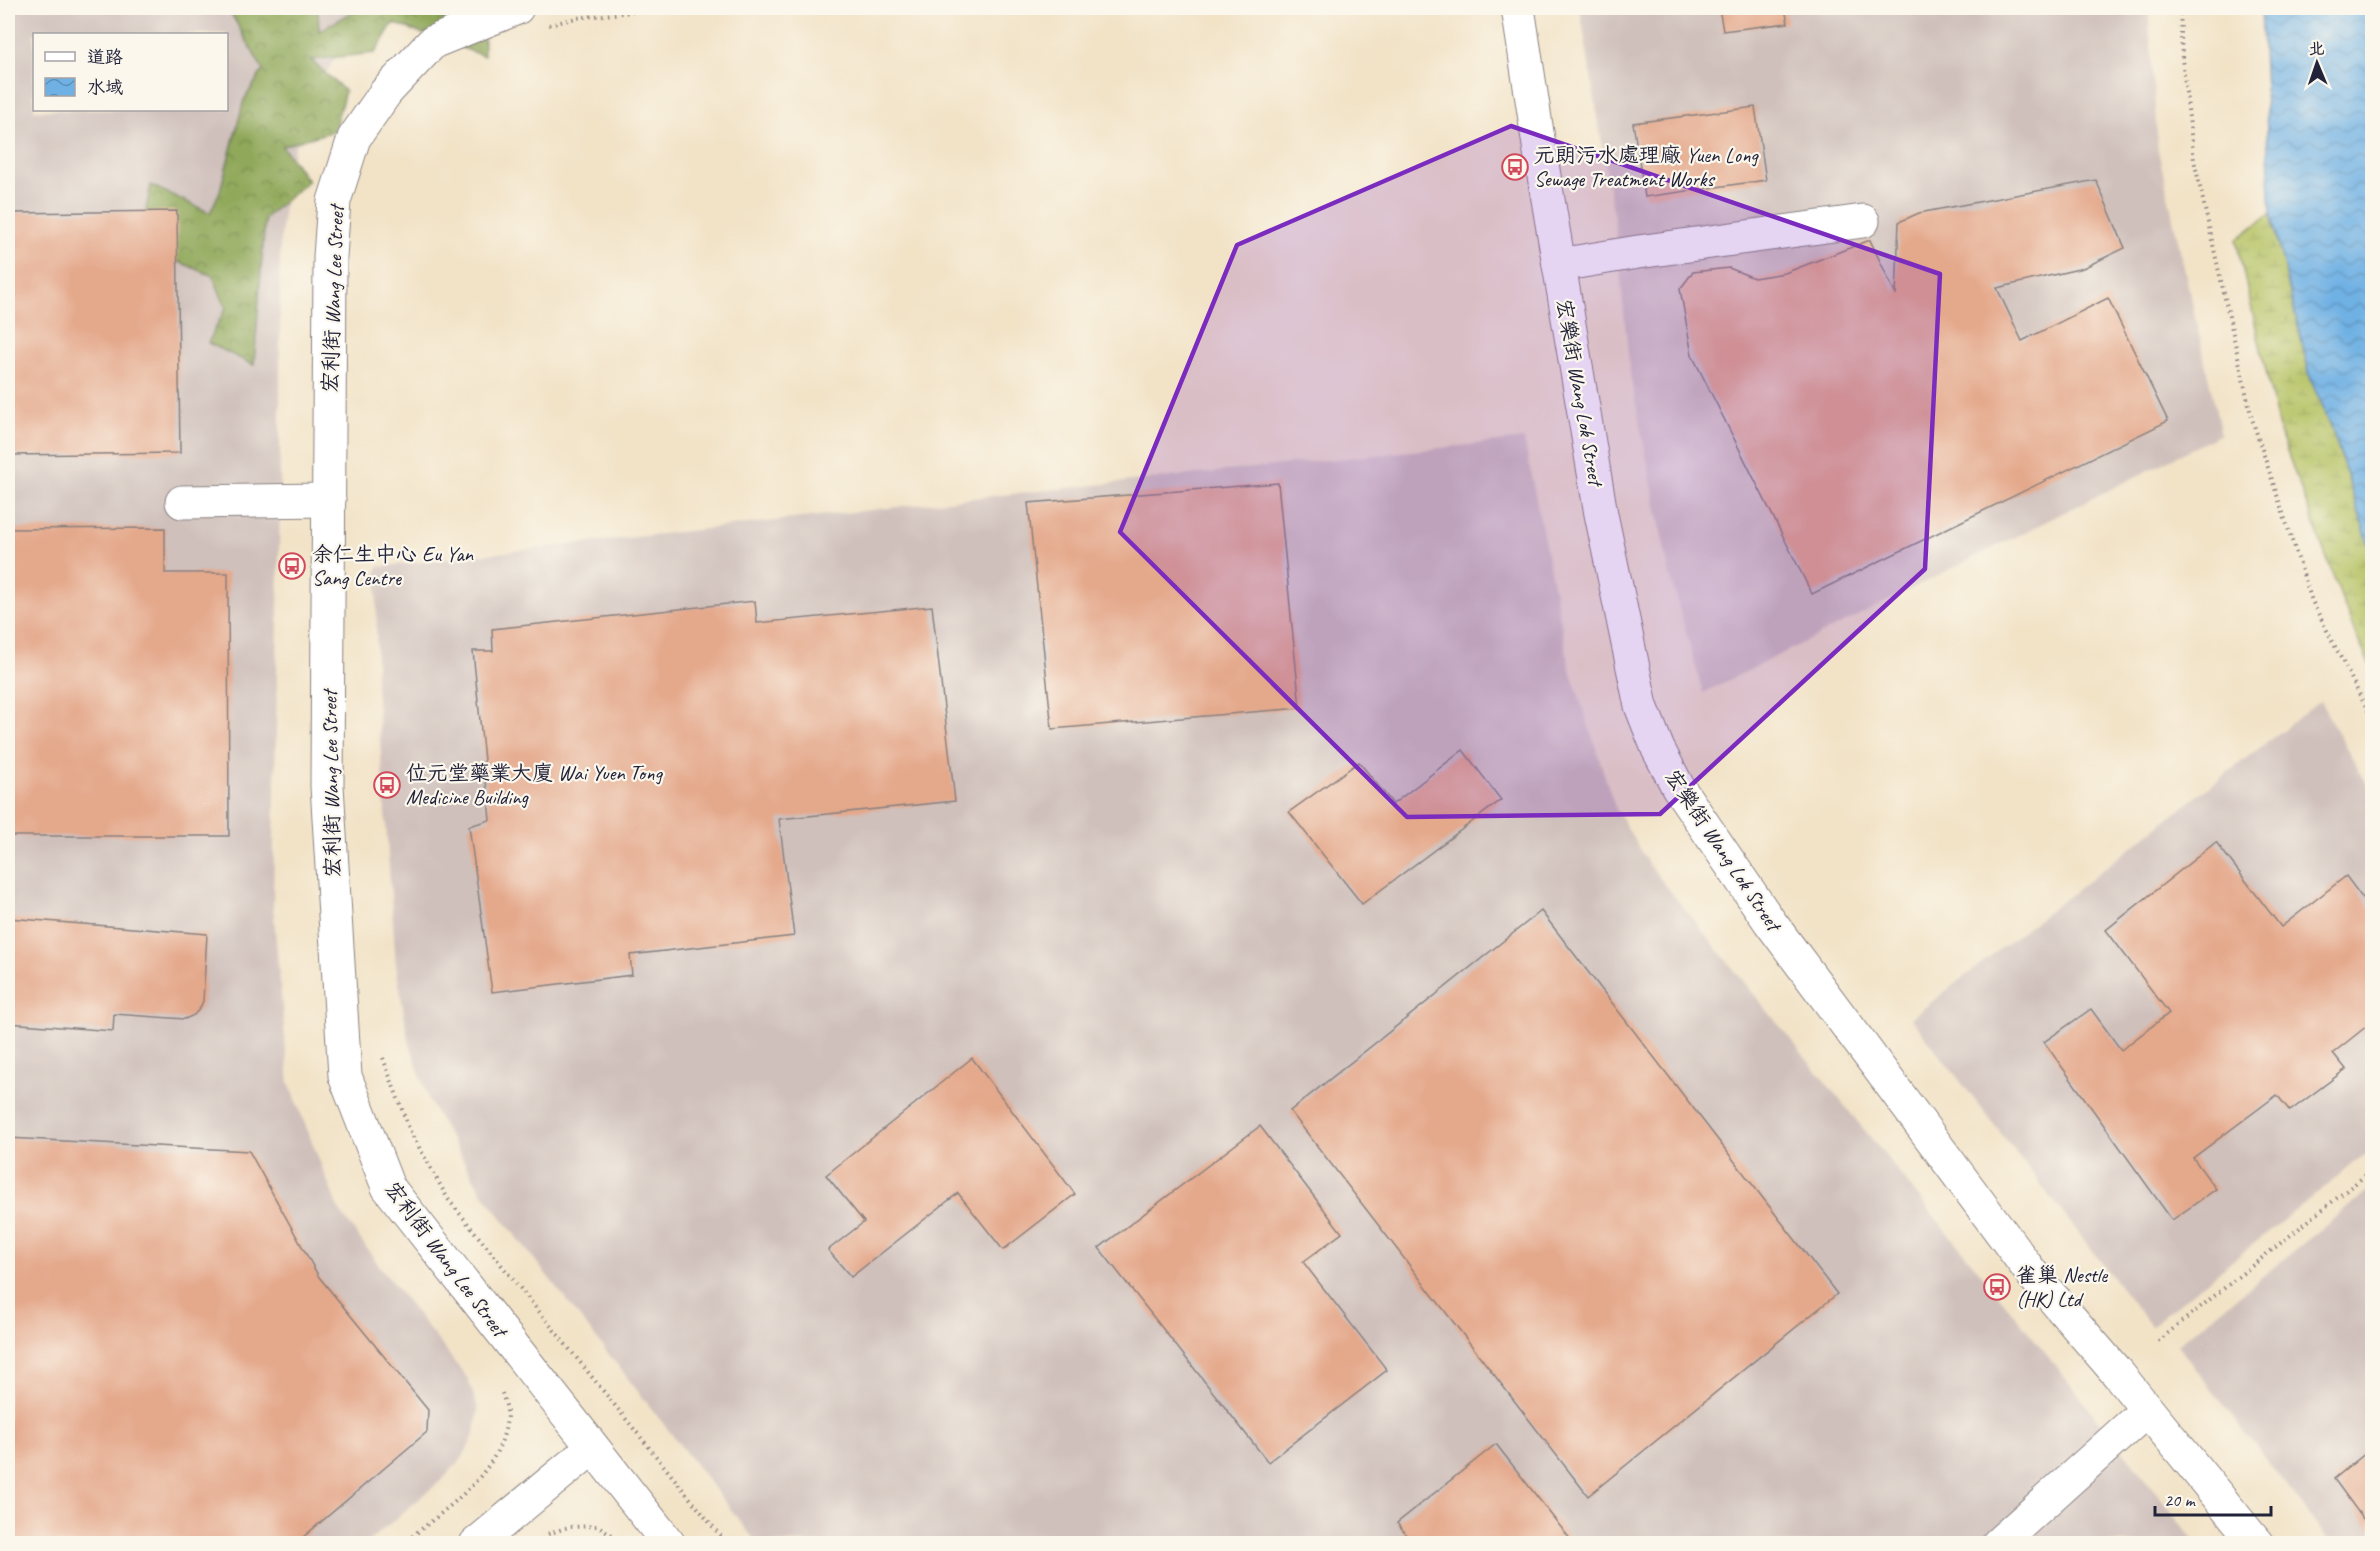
<svg xmlns="http://www.w3.org/2000/svg" width="2380" height="1551" viewBox="0 0 2380 1551" font-family="Caveat,'LXGW WenKai TC',sans-serif">
<defs>
<pattern id="forest-crowns" width="20" height="18" patternUnits="userSpaceOnUse" patternTransform="scale(1.5)"><rect width="20" height="18" fill="#90a85a"/><path d="M2 6a3 3 0 1 1 6 0M12 15a3 3 0 1 1 6 0" fill="none" stroke="#75884c"/></pattern>
<pattern id="wetland-marsh" width="20" height="14" patternUnits="userSpaceOnUse" patternTransform="scale(1.5)"><rect width="20" height="14" fill="#b5c264"/><path d="M1 5h8M5 5V1M11 12h8M15 12V8" fill="none" stroke="#9ba658"/></pattern>
<pattern id="water-waves" width="16" height="10" patternUnits="userSpaceOnUse" patternTransform="scale(1.5)"><rect width="16" height="10" fill="#6fb1e4"/><path d="M0 5q4-4 8 0t8 0" fill="none" stroke="#5b90ba"/></pattern>
</defs>
<rect width="100%" height="100%" fill="#fbf7ec"/>
<filter id="ink" filterUnits="userSpaceOnUse"><feTurbulence type="fractalNoise" baseFrequency=".0167" numOctaves="2"/><feDisplacementMap in="SourceGraphic" scale="12" xChannelSelector="R" yChannelSelector="G"/><feConvolveMatrix kernelMatrix="1 2 1 2 8 2 1 2 1" color-interpolation-filters="sRGB"/></filter>
<filter id="wash" filterUnits="userSpaceOnUse"><feTurbulence type="fractalNoise" baseFrequency=".008" numOctaves="4" result="noise"/><feDisplacementMap in="SourceGraphic" scale="24" xChannelSelector="R" yChannelSelector="G"/><feGaussianBlur stdDeviation="1.35" result="paint"/><feColorMatrix in="noise" values="0 0 0 0 0 0 0 0 0 0 0 0 0 0 0 0 0 1.4 0 .05"/><feComposite in="paint" operator="in"/></filter>
<g filter="url(#wash)">
<rect width="100%" height="100%" fill="#f2e3c7"/>
<g fill="#cfc0bb" fill-rule="evenodd">
<path d="M8,8H381L338,53L306,107L287,176L280,247V499L273,907L289,1083L338,1208L380,1267L468,1379L478,1409L475,1433L463,1457L444,1478L367,1543L8,1544ZM34,34H226V110H34Z"/>
<path d="M1580,8H2148L2158,150L2221,434L1703,693L1670,576L1630,374L1616,231Z"/>
<path d="M1524,439L1570,669L1615,807L1649,865L2039,1345L2196,1543H757L483,1194L429,1101L408,1038L396,965L376,685L377,567L974,498Z"/>
<path d="M2320,701L2372,793V1149L2151,1326L1911,1018Z"/>
<path d="M2372,1188V1543H2331L2177,1345Z"/>
</g>
<path fill="url(#forest-crowns)" stroke="#59654a" stroke-width="1.5" d="M238,8H318L319,31L360,8H483L484,56L393,23L375,53L311,60L345,91L334,131L282,146L308,181L265,218L254,365L208,343L226,308L213,276L139,245L151,185L210,213L220,191L244,100L263,70L232,15Z"/>
<path fill="url(#wetland-marsh)" stroke="#6c7250" stroke-width="1.5" d="M2271,213L2311,380L2332,428L2372,555V669L2355,634L2280,433L2236,240Z"/>
<path fill="url(#water-waves)" stroke="#486a90" stroke-width="1.5" d="M2261,8H2372V555L2332,428L2311,380L2271,213Z"/>
<g id="blocks">
<g fill="#e4a88b">
<path d="M1719,8H1785L1788,23L1723,31Z"/>
<path d="M1755,107L1766,180L1645,197L1633,123Z"/>
<path d="M2096,180L2125,248L2083,268L1997,288L2022,341L2108,298L2168,421L1812,594L1692,355L1680,289L1693,272L1729,268L1754,278L1785,273L1870,240L1896,295L1899,222L1919,213Z"/>
<path d="M177,211L180,453L8,455V213Z"/>
<path d="M1278,483L1300,708L1052,729L1028,503Z"/>
<path d="M165,528V573H228L229,836H8V529Z"/>
<path d="M755,601L757,623L932,606L955,801L779,819L794,936L630,955L632,975L492,992L469,826L490,820L473,651H493L492,629Z"/>
<path d="M1463,750L1501,800L1362,904L1289,812L1359,762L1393,804Z"/>
<path d="M2216,842L2281,927L2346,876L2372,911V1022L2333,1053L2346,1069L2290,1111L2277,1095L2193,1158L2216,1189L2172,1220L2044,1042L2091,1009L2121,1050L2169,1013L2106,930Z"/>
<path d="M1541,911L1837,1294L1588,1496L1290,1111Z"/>
<path d="M8,918L207,934L203,1001L200,1008L194,1015L185,1019L114,1014L113,1031L8,1023Z"/>
<path d="M972,1058L1075,1194L1003,1250L958,1193L851,1277L828,1250L864,1222L826,1175Z"/>
<path d="M1260,1126L1342,1233L1303,1262L1387,1370L1268,1462L1099,1248Z"/>
<path d="M8,1138L249,1151L319,1277L428,1410L427,1432L295,1544H8Z"/>
<path d="M1496,1444L1574,1544H1413L1397,1523Z"/>
<path d="M2372,1448V1531L2334,1479Z"/>
</g>
</g>
</g>
<g filter="url(#ink)">
<use href="#blocks" fill-opacity="0" stroke="#8a8281" stroke-width="1.5"/>
<g fill="none" stroke-linecap="round" stroke-linejoin="round">
<g stroke="#8a8281" stroke-width="35">
<g id="minor">
<path d="M517,8L433,42L386,92L354,138L334,201L330,257L327,786L345,1076L388,1187L669,1544"/>
<path d="M1518,8L1540,152L1601,514L1641,706L1658,749L1678,787L1770,922L2033,1275L2119,1375L2257,1544"/>
<path d="M1559,265L1638,252L1863,221"/>
<path d="M182,502L329,500"/>
<path d="M476,1544L592,1448"/>
<path d="M1998,1544L2147,1410"/>
</g>
</g>
<g stroke="#8a8281" stroke-width="4" stroke-dasharray="1.5 4.5" stroke-linecap="butt">
<path d="M2180,8L2182,58L2194,160L2252,419L2312,601L2372,719"/>
<path d="M549,25L576,18L669,8"/>
<path d="M383,1058L410,1131L448,1199L727,1544"/>
<path d="M2158,1341L2372,1170"/>
<path d="M548,1534L568,1527L598,1526L614,1536"/>
<path d="M403,1544C443,1510 503,1474 507,1416C508,1409 504,1400 502,1393"/>
</g>
<use href="#minor" stroke="#fff" stroke-width="33"/>
</g>
</g>
<path fill="#7b2cbf" fill-opacity="0.2" stroke="#7b2cbf" stroke-width="4.5" stroke-linejoin="round" d="M1511,126L1940,274L1925,569L1660,814L1407,817L1120,532L1237,245Z"/>
<defs>
<g id="bus-ring" transform="scale(1.35)"><circle r="9.5" fill="#fbf7ec" stroke="#d1495b" stroke-width="1.5"/><path d="M-5-6H5V4H4V6H2V4H-2V6H-4V4H-5ZM-3.5-4V0h7V-4ZM-3.5 1.2v1.5H-2V1.2ZM2 1.2v1.5H3.5V1.2Z" fill="#d1495b"/></g>
</defs>
<g fill-rule="evenodd">
<use href="#bus-ring" x="1515" y="167"/>
<use href="#bus-ring" x="292" y="566"/>
<use href="#bus-ring" x="387" y="785"/>
<use href="#bus-ring" x="1997" y="1287"/>
</g>
<g text-anchor="middle" stroke-width="4.5" stroke-linejoin="round" paint-order="stroke">
<g font-size="21" fill="#22223b" stroke="#fbf7ec" text-anchor="start">
<text x="1534" y="162">元朗污水處理廠 Yuen Long<tspan x="1534" dy="24">Sewage Treatment Works</tspan></text>
<text x="312" y="561">余仁生中心 Eu Yan<tspan x="312" dy="24">Sang Centre</tspan></text>
<text x="406" y="780">位元堂藥業大廈 Wai Yuen Tong<tspan x="406" dy="24">Medicine Building</tspan></text>
<text x="2016" y="1282">雀巢 Nestle<tspan x="2016" dy="24">(HK) Ltd</tspan></text>
</g>
<g font-size="21" fill="#22223b" stroke="#fbf7ec">
<text transform="translate(333 299) rotate(-88)" y="7">宏利街 Wang Lee Street</text>
<text transform="translate(1580 392) rotate(80)" y="7">宏樂街 Wang Lok Street</text>
<text transform="translate(331 784) rotate(-91)" y="7">宏利街 Wang Lee Street</text>
<text transform="translate(1723 850) rotate(56)" y="7">宏樂街 Wang Lok Street</text>
<text transform="translate(446 1259) rotate(53)" y="7">宏利街 Wang Lee Street</text>
</g>
</g>
<rect width="2380" height="1551" fill="none" stroke="#fbf7ec" stroke-width="30"/>
<rect x="33" y="33" width="195" height="78" fill="#fbf7ec" stroke="#a4a2a5" stroke-width="1.5"/>
<rect x="45" y="52" width="30" height="9" fill="#ffffff" stroke="#a4a2a5" stroke-width="1.5"/>
<text x="87" y="63" font-size="18" fill="#22223b">道路</text>
<rect x="45" y="78" width="30" height="18" fill="url(#water-waves)" stroke="#a4a2a5" stroke-width="1.5"/>
<text x="87" y="93" font-size="18" fill="#22223b">水域</text>
<g transform="translate(2317 63) rotate(358)" stroke="#fbf7ec" stroke-width="4.5" paint-order="stroke">
<path d="M0-4.5L10 22L0 15L-10 22Z" fill="#22223b"/>
<text y="-9" font-size="16" font-weight="bold" text-anchor="middle" fill="#22223b">北</text>
</g>
<path d="M2155 1506v9h116v-9" fill="none" stroke="#22223b" stroke-width="3"/>
<text x="2164" y="1506" font-size="18" fill="#22223b" stroke="#fbf7ec" stroke-width="4.5" paint-order="stroke">20 m</text>
</svg>
